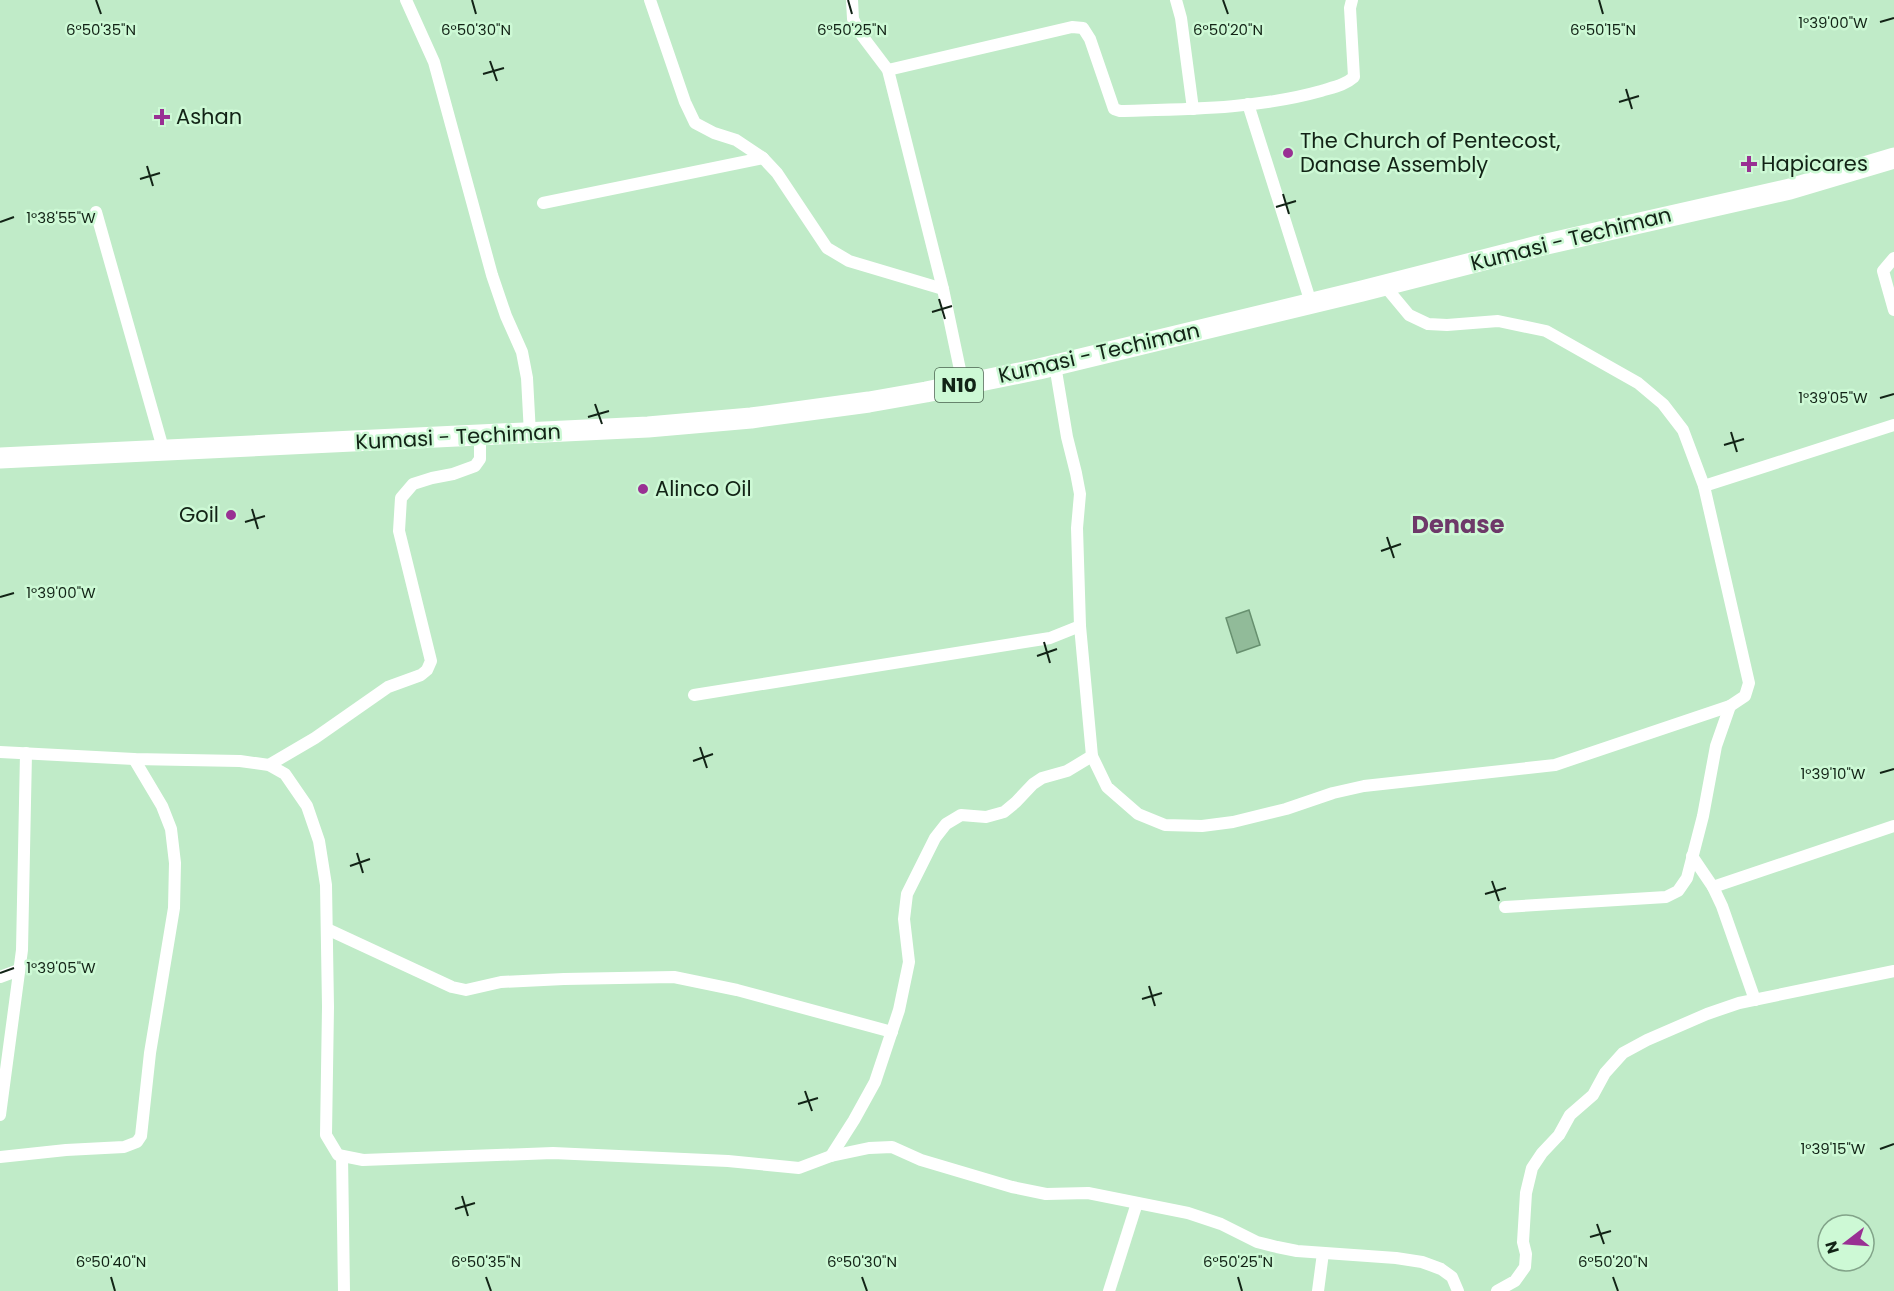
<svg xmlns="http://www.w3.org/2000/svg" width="1894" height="1291" viewBox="0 0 1894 1291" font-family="Poppins,sans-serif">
<rect width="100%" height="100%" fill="#c0ebc8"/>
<path fill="#91bb99" stroke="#67906f" stroke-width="1.5" d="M1249,610L1260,645L1237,653L1226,618Z"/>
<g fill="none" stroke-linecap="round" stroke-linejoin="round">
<g stroke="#fff" stroke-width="12">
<path d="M406,0L434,62L492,275L506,316L522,352L527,378L530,434"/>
<path d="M650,0L685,102L695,123L714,133L736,140L763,158L777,173L827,248L849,261L943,289"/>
<path d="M852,0L853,19L860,33L888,70L943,289L963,384"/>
<path d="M1176,0L1181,18L1193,109"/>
<path d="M888,70L1072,27L1083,28L1090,39L1114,109L1120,111C1187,109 1257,109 1321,91C1334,87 1345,85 1354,77L1350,8L1352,0"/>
<path d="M1248,104L1311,303"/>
<path d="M543,203L763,158"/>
<path d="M96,212L164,452"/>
<path d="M1894,258L1883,271L1894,310"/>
<path d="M1055,365L1067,437L1076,473L1080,494L1077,528L1080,626L1092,756L1107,787L1138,814L1165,825L1202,826L1233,822L1286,809L1333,793L1364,786L1555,765L1730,706L1745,696L1749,683L1704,486L1683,430L1663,404L1638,383L1546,331L1498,321L1447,325L1428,324L1409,315L1384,285"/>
<path d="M1704,486L1894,425"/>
<path d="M694,695L1050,638L1080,626"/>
<path d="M0,752L134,759L240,761L269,765L285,774L307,806L319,841L326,885L328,1007L326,1135L338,1155L363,1160L553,1153L728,1161L799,1168L831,1156L869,1148L892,1147L921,1160L1012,1187L1046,1194L1088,1193L1188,1213L1221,1224L1257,1242L1277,1247L1297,1251L1396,1258L1422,1262L1441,1269L1452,1277L1458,1291"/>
<path d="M269,765L315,738L388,687L421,675L427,670L431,661L399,531L401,498L413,484L432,478L453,474L475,466L480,459V436"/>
<path d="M1692,856L1713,887L1722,906L1755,1000"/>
<path d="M1713,887L1894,826"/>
<path d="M1505,907L1666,897L1678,891L1687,878L1703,816L1716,746L1730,706"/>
<path d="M327,929L452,987L466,990L501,982L564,979L674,977L737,990L892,1032"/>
<path d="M0,977L19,970"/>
<path d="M0,1115L22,950L26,753"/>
<path d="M342,1156L344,1291"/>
<path d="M831,1156L854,1120L875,1082L899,1010L909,962L904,919L907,894L935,838L946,824L961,815L986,817L1004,812L1016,802L1033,784L1042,778L1067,771L1092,756"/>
<path d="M0,1157L66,1150L124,1147L137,1142L141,1136L150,1053L174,908L175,863L171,829L162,806L134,759"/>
<path d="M1109,1291L1137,1203"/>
<path d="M1318,1291L1323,1253"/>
<path d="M1497,1291L1515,1281L1525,1267L1526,1254L1523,1242L1526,1193L1532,1168L1542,1153L1559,1135L1570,1115L1593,1095L1605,1073L1623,1053L1647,1040L1707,1014L1739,1003L1894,971"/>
</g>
<path stroke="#fff" stroke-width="21" d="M0,458L648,427L751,418L869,402L926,392L1039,369L1362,291L1538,246L1790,189L1894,158"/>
</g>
<path fill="none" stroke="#122316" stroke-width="2" d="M96,0L101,14M472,0L476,14M848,0L852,14M1223,0L1228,14M1599,0L1603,14M1880,22L1894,18M490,61L497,81M483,74L504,68M1626,89L1632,109M1619,102L1639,96M147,166L153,186M140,179L160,173M1283,194L1289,214M1276,207L1296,201M0,222L14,217M939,299L945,319M932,312L952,306M1880,398L1894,394M595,404L602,424M588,417L609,411M1731,432L1737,452M1724,445L1744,439M252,509L258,529M245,522L265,516M1387,537L1394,558M1381,551L1401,544M0,597L14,593M1044,642L1050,663M1037,656L1057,649M700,747L707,768M693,761L713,754M1880,773L1894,769M357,853L363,873M350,866L370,859M1492,881L1499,901M1485,894L1506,888M0,973L14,968M1149,986L1155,1006M1142,999L1162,993M805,1091L812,1111M798,1104L818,1098M1880,1149L1894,1144M462,1196L468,1216M455,1209L475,1203M1597,1224L1604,1244M1590,1237L1611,1231M111,1277L115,1291M486,1277L491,1291M862,1277L867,1291M1238,1277L1242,1291M1613,1277L1618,1291"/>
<g fill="#993093" stroke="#cdf9d5" stroke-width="2">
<path d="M159 108h6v6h6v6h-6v6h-6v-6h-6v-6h6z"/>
<circle cx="1288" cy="153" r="6"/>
<path d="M1746 155h6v6h6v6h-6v6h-6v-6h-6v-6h6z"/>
<circle cx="643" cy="489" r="6"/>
<circle cx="231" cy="515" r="6"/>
</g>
<g text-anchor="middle" stroke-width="5" stroke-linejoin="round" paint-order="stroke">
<rect fill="#cdf9d5" stroke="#4a634f" stroke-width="1.5" x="935" y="368" width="48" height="34" rx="4.5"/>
<g font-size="20" font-weight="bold" fill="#122316">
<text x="959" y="392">N10</text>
</g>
<g font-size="21" fill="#122316" stroke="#cdf9d5" text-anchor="start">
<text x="176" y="124">Ashan</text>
<text x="1300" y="148">The Church of Pentecost,<tspan x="1300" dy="24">Danase Assembly</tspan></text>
<text x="1761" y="171">Hapicares</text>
<text x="655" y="496">Alinco Oil</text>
<text x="219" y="522" text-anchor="end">Goil</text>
</g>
<g font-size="21" fill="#122316" stroke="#cdf9d5">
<text transform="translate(1571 239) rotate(-14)" y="7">Kumasi - Techiman</text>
<text transform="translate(1099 353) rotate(-13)" y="7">Kumasi - Techiman</text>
<text transform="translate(458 437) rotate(-3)" y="7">Kumasi - Techiman</text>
</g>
<g font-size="24" font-weight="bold" fill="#6e3969" stroke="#cdf9d5">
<text x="1458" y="533">Denase</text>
</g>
</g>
<g font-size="15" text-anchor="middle" fill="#122316" stroke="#cdf9d5" stroke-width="5" stroke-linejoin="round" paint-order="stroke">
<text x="1833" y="28">1°39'00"W</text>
<text x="101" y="35">6°50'35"N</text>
<text x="476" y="35">6°50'30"N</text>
<text x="852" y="35">6°50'25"N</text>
<text x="1228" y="35">6°50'20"N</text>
<text x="1603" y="35">6°50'15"N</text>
<text x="61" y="223">1°38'55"W</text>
<text x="1833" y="403">1°39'05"W</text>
<text x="61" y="598">1°39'00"W</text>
<text x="1833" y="779">1°39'10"W</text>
<text x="61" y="973">1°39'05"W</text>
<text x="1833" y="1154">1°39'15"W</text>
<text x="111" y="1267">6°50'40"N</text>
<text x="486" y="1267">6°50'35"N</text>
<text x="862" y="1267">6°50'30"N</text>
<text x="1238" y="1267">6°50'25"N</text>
<text x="1613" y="1267">6°50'20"N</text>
</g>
<g transform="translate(1846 1243) rotate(253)"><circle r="28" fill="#cdf9d5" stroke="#82a389" stroke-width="1.5"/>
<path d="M0-4.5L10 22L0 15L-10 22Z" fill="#993093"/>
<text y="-9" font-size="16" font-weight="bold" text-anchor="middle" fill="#122316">N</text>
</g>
</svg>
